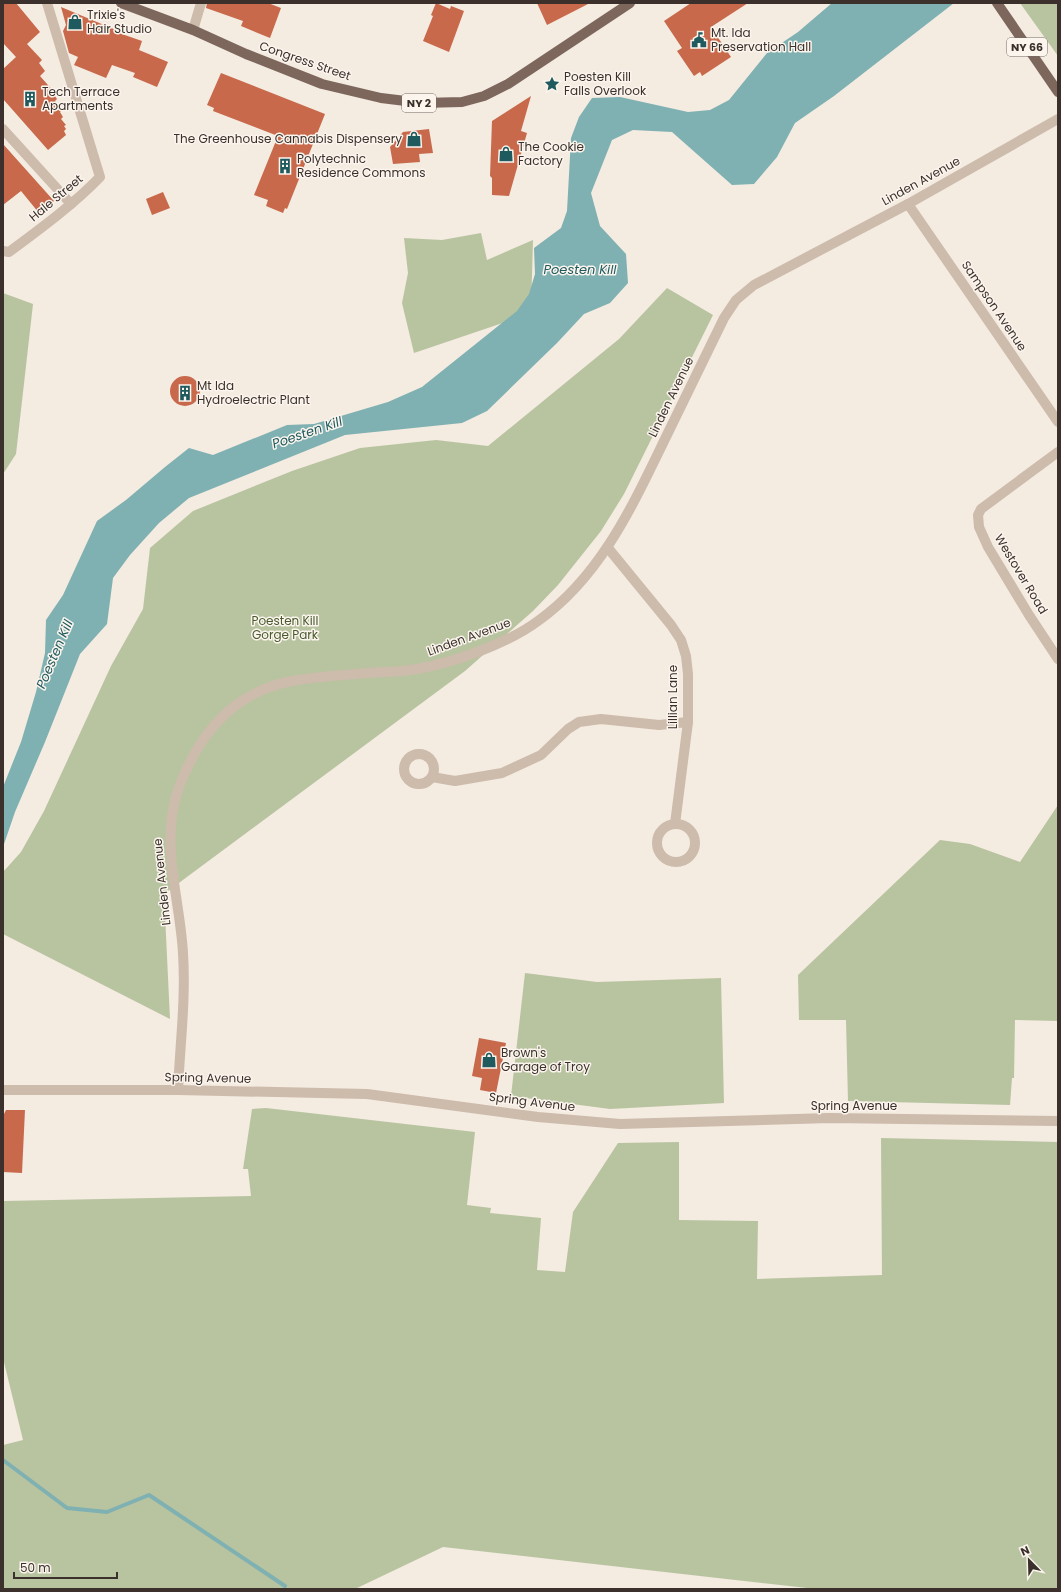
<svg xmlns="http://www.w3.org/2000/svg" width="1061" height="1592" viewBox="0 0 1061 1592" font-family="Poppins,sans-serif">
<rect width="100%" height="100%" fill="#f4ebe1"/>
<g fill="#b8c4a0">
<path d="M1020,3H1058V56Z"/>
<path d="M481,233L487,260L533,240L531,311L517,318L414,353L402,303L408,273L404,238L442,240Z"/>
<path d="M667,288L713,315L624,494L601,531L558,585L533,611L465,671L164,894L170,1019L3,934V872L21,852L44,811L111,666L143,609L150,548L193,511L292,471L360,448L436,440L488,446L619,339Z"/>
<path d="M3,293L33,304L16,454L3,474Z"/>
<path d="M1058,805V1021L1015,1020L1014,1078H1012L1010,1105L848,1101L846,1020H799L798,975L940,840L970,844L1020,862Z"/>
<path d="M525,973L597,982L721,978L724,1103L610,1109L511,1096Z"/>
<path d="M266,1108L475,1132L467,1205L491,1208L490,1213L541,1218L537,1270L565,1272L573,1212L618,1143L679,1142V1220L758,1221L757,1279L882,1275L881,1138L1058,1142V1589H816L443,1547L355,1589H3V1445L23,1440L3,1358V1213L4,1201L251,1196L248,1169H243L252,1109Z"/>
</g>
<path fill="#7fb0b2" d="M832,3H954L834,96L795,123L777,157L754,184L732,185L672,132L633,130L612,140L591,193L600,226L626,254L628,283L610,303L584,314L557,343L487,411L462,423L345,435L189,498L159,523L130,555L113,578L107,624L80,654L45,742L15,812L3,847V787L21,742L36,692L45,653L46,620L63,595L97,521L126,500L165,467L189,448L213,455L287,425L314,424L388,402L422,387L517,311L529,294L535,274L534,248L561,228L567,211L571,138L579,117L592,98L620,97L688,112L710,110L729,100L767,53L798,32Z"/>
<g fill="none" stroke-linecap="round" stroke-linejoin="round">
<path stroke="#7fb0b2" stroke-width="4" d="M3,1460L67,1508L107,1512L149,1495L285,1586"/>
</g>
<g fill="#c8694b">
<path d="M3,3H16L40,32L27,44L42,60L39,63L45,71L40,76L55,93L54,95L57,99L55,101L59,106L57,107L61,111L60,112L63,117L61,119L66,125L64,126L66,129L64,131L66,135L48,150L3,99V69L16,57L3,43Z"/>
<path d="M207,3H268L281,8L270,38L241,26L243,21L206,8Z"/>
<path d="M436,3L450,9L451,6L464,11L449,52L423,41L433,16L431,15Z"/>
<path d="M537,3H590L547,25Z"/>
<path d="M691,3H748L711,27L731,57L702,76L700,72L694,76L677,51L682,48L664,21Z"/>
<path d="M61,7L116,30V32L142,41L139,50L168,62L157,87L133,77L135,73L112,65L106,78L74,65L78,57L69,53L63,31L66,25Z"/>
<path d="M221,73L325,114L287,209L285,208L283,213L266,206L268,200L254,195L278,136L213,111L214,108L207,105Z"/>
<path d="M531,96L521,131L527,133L509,196L492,195V178L490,176L492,121Z"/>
<path d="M429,129L433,153L419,154L420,162L393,164L390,147L403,132Z"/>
<path d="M3,144L54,201L39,213L21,191L3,205Z"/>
<path d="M163,192L170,208L152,215L146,199Z"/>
<circle cx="185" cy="391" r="15"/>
<path d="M479,1038L506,1043L496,1093L480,1090L482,1078L472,1076Z"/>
<path d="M6,1110H25L22,1173L3,1172V1116Z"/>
</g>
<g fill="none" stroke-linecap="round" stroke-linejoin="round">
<g stroke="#cdbbac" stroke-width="10">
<path d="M193,30L201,3"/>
<path d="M3,129L71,204"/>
<path d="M908,204L1058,422"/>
<path d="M3,251L9,252C40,229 73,205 100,177L47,3"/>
<path d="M1058,452L981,509L978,515L979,527L988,547L1029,615L1058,659"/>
<path d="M608,548L671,625L681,640L686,656L688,674V722L675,824"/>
<circle cx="419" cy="769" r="15"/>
<path d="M432,777L455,781L502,773L541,755L568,729L579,722L601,719L659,725L688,722"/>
<circle cx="676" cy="843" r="19"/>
<path d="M3,1090H178L367,1094L538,1117L620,1124L830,1118L1058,1121"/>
<path d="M178,1090C180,1044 186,999 183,953C180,898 159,841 179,787C200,731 236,689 298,680C321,676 345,675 368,673C384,672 401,672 417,669C455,662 507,644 538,621C600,577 632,507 664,441C684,400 704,359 724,318L736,300L754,285L908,204L1058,119"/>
</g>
<g stroke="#7d675c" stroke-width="10">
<path d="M121,3L193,30L246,54L322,84L381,98L422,103L462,102L484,96L508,84L630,3"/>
<path d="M997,3L1058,92"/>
</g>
</g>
<defs>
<g id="shop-bare" transform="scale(1.2)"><path d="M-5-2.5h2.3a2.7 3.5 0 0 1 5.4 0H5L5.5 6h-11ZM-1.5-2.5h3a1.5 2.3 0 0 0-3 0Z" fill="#1f5a5e" stroke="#fbf5ee" stroke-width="2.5" paint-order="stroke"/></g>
<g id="civic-bare" transform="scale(1.2)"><path d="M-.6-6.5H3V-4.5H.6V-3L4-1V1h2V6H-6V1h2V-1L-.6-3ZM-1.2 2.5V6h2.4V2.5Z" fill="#1f5a5e" stroke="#fbf5ee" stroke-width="2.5" paint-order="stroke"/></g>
<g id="sight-bare" transform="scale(1.2)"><path d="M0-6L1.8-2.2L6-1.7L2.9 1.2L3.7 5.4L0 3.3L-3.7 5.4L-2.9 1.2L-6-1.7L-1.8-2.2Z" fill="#1f5a5e" stroke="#fbf5ee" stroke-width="2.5" paint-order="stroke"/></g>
<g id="building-bare" transform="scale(1.2)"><path d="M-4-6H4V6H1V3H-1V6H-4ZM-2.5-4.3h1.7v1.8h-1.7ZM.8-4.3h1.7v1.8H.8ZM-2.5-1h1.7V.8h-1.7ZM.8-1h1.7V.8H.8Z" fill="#1f5a5e" stroke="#fbf5ee" stroke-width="2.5" paint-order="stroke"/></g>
</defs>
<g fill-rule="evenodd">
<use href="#shop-bare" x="75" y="22"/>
<use href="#civic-bare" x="699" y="40"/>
<use href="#sight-bare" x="552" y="84"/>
<use href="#building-bare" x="30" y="99"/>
<use href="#shop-bare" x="414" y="139"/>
<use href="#shop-bare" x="506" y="154"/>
<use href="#building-bare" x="285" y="166"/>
<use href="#building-bare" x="185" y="393"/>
<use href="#shop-bare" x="489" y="1060"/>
</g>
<g text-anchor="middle" stroke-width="3" stroke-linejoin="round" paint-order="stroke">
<g fill="#fbf5ee" stroke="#756b66" stroke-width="1">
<rect x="1007" y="38" width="40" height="18" rx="3"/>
<rect x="402" y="94" width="34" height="18" rx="3"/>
</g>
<g font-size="11" font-weight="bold" fill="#3b302b">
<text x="1027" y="51">NY 66</text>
<text x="419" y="107">NY 2</text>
</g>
<g font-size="12" fill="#3b302b" stroke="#fbf5ee" text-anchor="start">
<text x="87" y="19">Trixie's<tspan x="87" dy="14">Hair Studio</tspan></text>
<text x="711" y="37">Mt. Ida<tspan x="711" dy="14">Preservation Hall</tspan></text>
<text x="564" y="81">Poesten Kill<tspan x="564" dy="14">Falls Overlook</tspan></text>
<text x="42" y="96">Tech Terrace<tspan x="42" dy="14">Apartments</tspan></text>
<text x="402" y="143" text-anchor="end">The Greenhouse Cannabis Dispensery</text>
<text x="518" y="151">The Cookie<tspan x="518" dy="14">Factory</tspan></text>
<text x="297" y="163">Polytechnic<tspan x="297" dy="14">Residence Commons</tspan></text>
<text x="197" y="390">Mt Ida<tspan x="197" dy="14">Hydroelectric Plant</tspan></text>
<text x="501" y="1057">Brown's<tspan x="501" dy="14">Garage of Troy</tspan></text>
</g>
<g font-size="12" fill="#3b302b" stroke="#fbf5ee">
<text transform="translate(305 61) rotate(19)" y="4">Congress Street</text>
<text transform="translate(921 181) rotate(-29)" y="4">Linden Avenue</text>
<text transform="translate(56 198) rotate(-40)" y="4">Hale Street</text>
<text transform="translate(994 306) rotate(56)" y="4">Sampson Avenue</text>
<text transform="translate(671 397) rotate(-64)" y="4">Linden Avenue</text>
<text transform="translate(1021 574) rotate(59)" y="4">Westover Road</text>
<text transform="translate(469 637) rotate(-20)" y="4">Linden Avenue</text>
<text transform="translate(673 697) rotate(-90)" y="4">Lillian Lane</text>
<text transform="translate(162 882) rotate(-96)" y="4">Linden Avenue</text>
<text transform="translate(208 1078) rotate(1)" y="4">Spring Avenue</text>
<text transform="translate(532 1102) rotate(7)" y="4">Spring Avenue</text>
<text x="854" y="1110">Spring Avenue</text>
</g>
<g font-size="12" fill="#4a5a2e" stroke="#fbf5ee">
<text x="285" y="625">Poesten Kill<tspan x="285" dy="14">Gorge Park</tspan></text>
</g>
<g font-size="13" font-style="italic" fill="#1f5a5e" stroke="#fbf5ee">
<text x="580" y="274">Poesten Kill</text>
<text transform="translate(307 432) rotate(-19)" y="5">Poesten Kill</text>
<text transform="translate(54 654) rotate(-67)" y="5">Poesten Kill</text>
</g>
</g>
<rect width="1061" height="1592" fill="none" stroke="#3b302b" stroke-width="8"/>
<g transform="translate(1029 1560) rotate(337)" stroke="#fbf5ee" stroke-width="3" paint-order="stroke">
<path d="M0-3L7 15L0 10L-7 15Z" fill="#3b302b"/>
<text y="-6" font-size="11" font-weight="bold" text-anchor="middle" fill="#3b302b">N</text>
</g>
<path d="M14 1572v6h103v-6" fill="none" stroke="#3b302b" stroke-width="2"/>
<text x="20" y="1572" font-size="12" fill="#3b302b" stroke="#fbf5ee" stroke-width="3" paint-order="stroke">50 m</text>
</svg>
